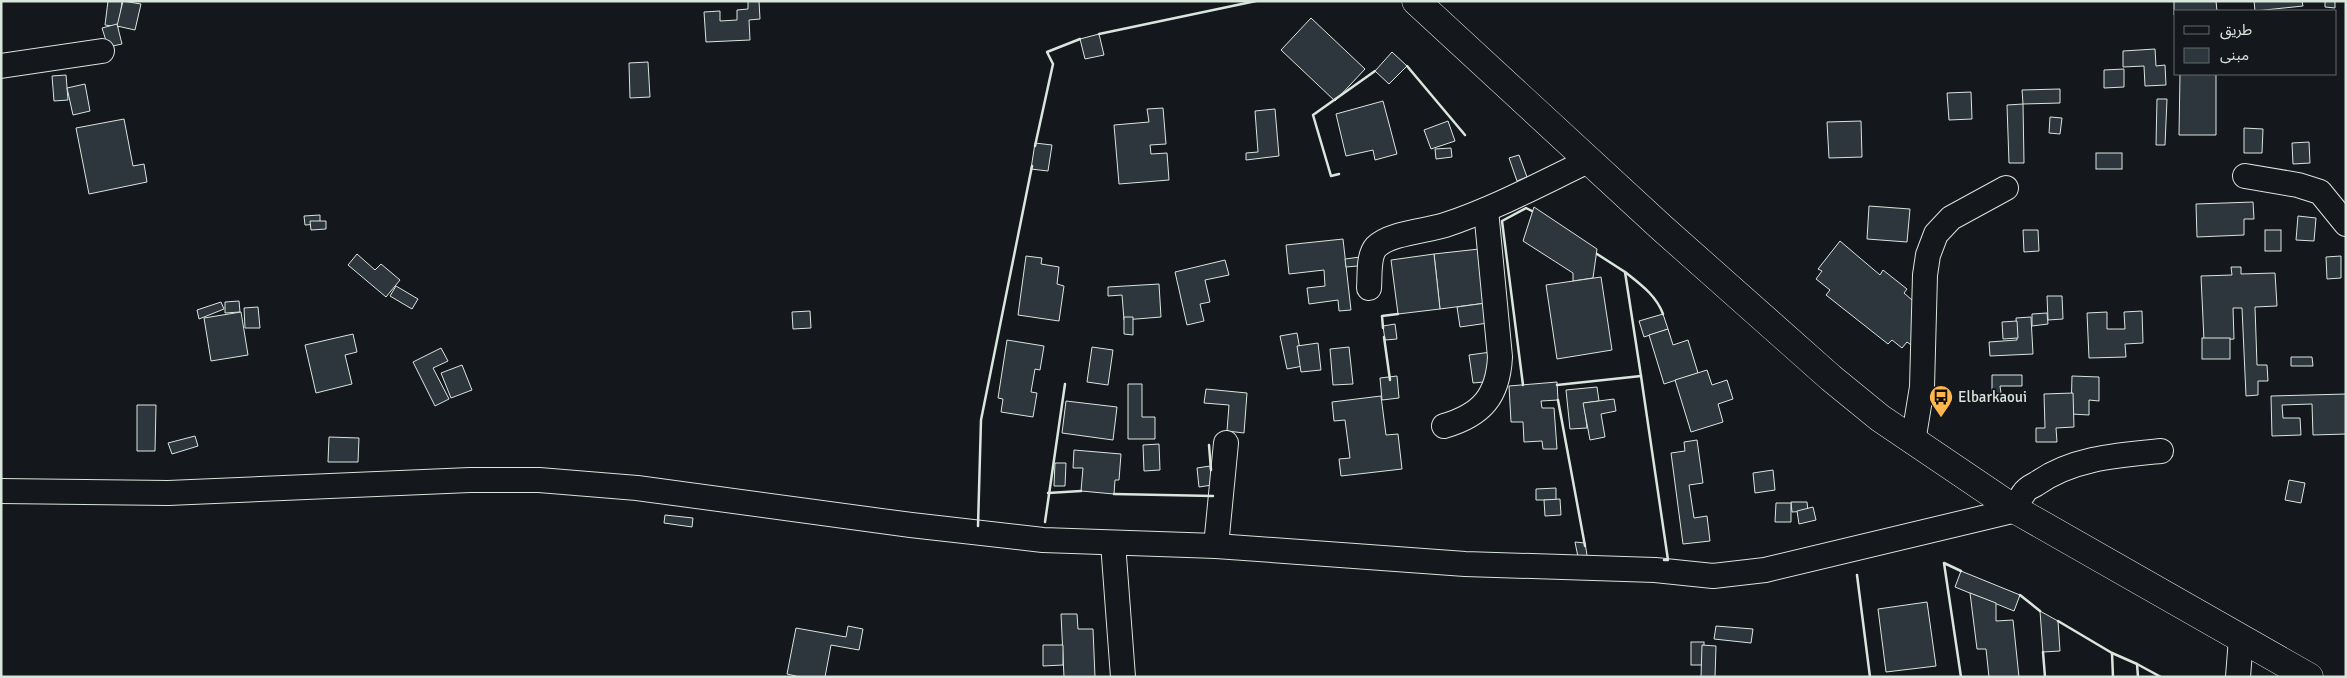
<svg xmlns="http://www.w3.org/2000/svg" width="2347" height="678" viewBox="0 0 2347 678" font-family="Signika,'Noto Sans Arabic',sans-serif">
<rect width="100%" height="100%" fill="#14181c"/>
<g fill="#2c363c" stroke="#d8e6dc">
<path d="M108,1H122L119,27L105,25Z"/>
<path d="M123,1L141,4L135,30L117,26Z"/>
<path d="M748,1H759L760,19L749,20L750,40L706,42L704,12L720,11V21L737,20V10L748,9Z"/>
<path d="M2174,1H2216L2217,11H2176L2174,15Z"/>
<path d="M2254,1H2302L2303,6L2255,11Z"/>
<path d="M2325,1H2335V8L2325,7Z"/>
<path d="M1311,18L1365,69L1335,101L1281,50Z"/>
<path d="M117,24L122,44L108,47L102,28Z"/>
<path d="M1099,34L1104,55L1085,59L1080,39Z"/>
<path d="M2155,49L2156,66L2165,65L2166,85L2145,86L2144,66L2123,67V51Z"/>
<path d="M1392,52L1407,66L1389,84L1375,71Z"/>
<path d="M648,62L650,97L630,98L629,63Z"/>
<path d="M2124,69V87L2104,88V70Z"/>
<path d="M2180,74H2216V135H2179Z"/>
<path d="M66,75L68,100L54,101L52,76Z"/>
<path d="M85,84L90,111L73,115L67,88Z"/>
<path d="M2060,89V103L2023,104L2022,90Z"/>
<path d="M1971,92L1972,119L1949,120L1947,93Z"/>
<path d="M2157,99H2167L2165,145H2156Z"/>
<path d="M1383,101L1397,154L1375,160L1373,150L1346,156L1336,114Z"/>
<path d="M2023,104L2024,163H2009L2007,105Z"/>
<path d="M1163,108L1166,144L1150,145L1151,154L1167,153L1169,180L1119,184L1114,125L1149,122L1147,109Z"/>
<path d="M1275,109L1279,156L1246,160V153L1258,152L1255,111Z"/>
<path d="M2050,117L2062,118L2060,134L2049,133Z"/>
<path d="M124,119L133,166L144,164L147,182L89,194L76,128Z"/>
<path d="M1448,121L1455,141L1431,149L1424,130Z"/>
<path d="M1861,121L1862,157L1829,158L1827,122Z"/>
<path d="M2244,128L2263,129L2262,153H2244Z"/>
<path d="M2309,142L2310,163L2293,164L2292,143Z"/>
<path d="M1035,143L1052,145L1048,171L1031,169Z"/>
<path d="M1451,148L1452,157L1436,159L1435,149Z"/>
<rect x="2096" y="153" width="26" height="16"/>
<path d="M1519,155L1527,177L1517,181L1509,158Z"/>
<path d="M2253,202L2254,219H2244V235L2197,237L2196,204Z"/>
<path d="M1869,206L1910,209L1907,242L1867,239Z"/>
<path d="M1534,207L1597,249L1593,278L1573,281V273L1523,241Z"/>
<path d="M320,215V224L305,225L304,216Z"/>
<path d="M2298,216L2316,218L2314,241L2296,240Z"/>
<path d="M310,221H326V229L311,230Z"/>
<path d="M2023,230H2038L2039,251L2024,252Z"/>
<rect x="2265" y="230" width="16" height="21"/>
<path d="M1343,239L1351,310L1339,311L1338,300L1309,304L1307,288L1325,286L1324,270L1289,274L1286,245Z"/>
<path d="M1840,241L1880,275L1883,270L1907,289L1904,293L1920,307L1914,347L1907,342L1902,348L1892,340L1888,344L1826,295L1830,290L1816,279L1822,271L1818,269Z"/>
<path d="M1479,249L1486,303L1440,309L1434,254Z"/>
<path d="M357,254L375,270L381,264L400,280L386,297L348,265Z"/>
<path d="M1434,254L1440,309L1398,314L1391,260Z"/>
<path d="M1026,256L1042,258L1041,264L1059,267L1057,284L1064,286L1059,321L1018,315Z"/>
<path d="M1368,256L1369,265L1346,267L1345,259Z"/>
<path d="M2341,256V278L2327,279L2326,257Z"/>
<path d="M1225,260L1229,275L1205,280L1210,302L1200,304L1204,321L1187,325L1175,272Z"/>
<path d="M2231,267H2241V274L2275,273L2277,306L2255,307L2257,365H2267L2268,381H2258V395L2246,396L2242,308H2233L2234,339L2204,341L2201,276L2232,275Z"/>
<path d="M1601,277L1612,350L1557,359L1546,285Z"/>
<path d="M1159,284L1161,317L1124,320L1122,295L1108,296V287Z"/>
<path d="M396,286L418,299L412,309L390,296Z"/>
<path d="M2047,296H2062L2063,319L2048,320Z"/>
<path d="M239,301L240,312L225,313V302Z"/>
<path d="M221,302L224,309L199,319L197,310Z"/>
<path d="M1486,303L1488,323L1460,327L1457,307Z"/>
<path d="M258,307L260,328H245L244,308Z"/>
<path d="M810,311L811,328L793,329L792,312Z"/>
<path d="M2142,311L2143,343L2125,344L2126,357L2089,358L2087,313L2107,312V329H2125L2124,312Z"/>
<path d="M241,312L248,355L211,361L204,318Z"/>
<path d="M2047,313L2048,324L2032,326V314Z"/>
<path d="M1663,314L1668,329L1644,337L1639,321Z"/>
<path d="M1124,317H1133V335L1124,334Z"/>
<path d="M2031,317L2033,354L1990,356L1989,342L2017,340L2016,318Z"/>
<path d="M2017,321L2018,338L2003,339L2002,322Z"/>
<path d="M1395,324L1397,339L1385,340L1383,326Z"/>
<path d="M1668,329L1673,345L1688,340L1698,373L1664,384L1649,335Z"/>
<path d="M1297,333L1303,366L1287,369L1280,336Z"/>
<path d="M353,334L357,352L345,355L352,384L316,393L305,345Z"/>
<rect x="2202" y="338" width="28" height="21"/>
<path d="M1007,340L1044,346L1040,370L1035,369L1031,392L1037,393L1033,417L1001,412L1003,399L998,398Z"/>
<path d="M1318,343L1321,370L1301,372L1297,346Z"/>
<path d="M1092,347L1113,350L1108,385L1087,382Z"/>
<path d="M1349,347L1353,384L1333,385L1330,349Z"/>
<path d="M441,348L448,361L433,368L449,399L435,406L413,362Z"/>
<path d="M1491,352L1495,381L1473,383L1469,355Z"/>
<path d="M2291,357H2312L2313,366H2291Z"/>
<path d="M462,365L472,390L451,398L441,373Z"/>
<path d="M1707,370L1712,385L1727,380L1733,399L1718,404L1723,422L1691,432L1675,380Z"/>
<path d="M1992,375H2022V386H2000L2001,393H1992Z"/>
<path d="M1397,376L1399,398L1382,400L1380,378Z"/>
<path d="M2072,376L2099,377V401L2089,400V415L2071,414Z"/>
<path d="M1557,382L1558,400L1541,401L1542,408H1554L1557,449H1543L1542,441L1524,442L1523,422H1511L1509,386Z"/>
<path d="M1128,384H1142V417H1155V439H1128Z"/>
<path d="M1597,387L1599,401L1584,403L1587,428L1570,429L1566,390Z"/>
<path d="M1206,389L1247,393L1244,433L1227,431L1229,405L1204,403Z"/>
<path d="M2073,393L2074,427L2056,428L2057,442H2036V428H2045L2044,394Z"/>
<path d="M2346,394V434L2313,435L2312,404L2282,405L2283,418H2300L2301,435L2272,436L2271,396Z"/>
<path d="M1381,396L1386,435L1398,434L1402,469L1341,476L1339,459L1350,458L1345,420L1334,421L1332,402Z"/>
<path d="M1614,399L1616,411L1601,414L1605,437L1590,440L1583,403Z"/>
<path d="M1066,401L1117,407L1113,440L1062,433Z"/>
<path d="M137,405H156L155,451H137Z"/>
<path d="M195,436L198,446L172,454L168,443Z"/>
<path d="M329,437L359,438L358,462H328Z"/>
<path d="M1697,440L1703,483L1689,485L1694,518L1707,516L1710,541L1683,544L1671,453L1685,451L1684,442Z"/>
<path d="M1159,444L1160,470L1144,471L1143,445Z"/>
<path d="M1074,450L1121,454L1119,480H1115L1114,494L1081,491L1083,468H1073Z"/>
<path d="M1055,463H1066L1065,486H1054Z"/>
<path d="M1210,466L1212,485L1199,487L1197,468Z"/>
<path d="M1773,470L1775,490L1755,493L1753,473Z"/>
<path d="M2289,480L2305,483L2301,503L2285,500Z"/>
<path d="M1556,488V500H1536V489Z"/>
<path d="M1560,499L1561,515L1545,516L1544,500Z"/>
<path d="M1791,502H1807L1808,511L1792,512Z"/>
<path d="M1776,503H1791V522H1775Z"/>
<path d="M1813,507L1816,520L1799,524L1797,511Z"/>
<path d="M665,515L693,518L692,527L664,523Z"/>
<path d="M1575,542L1585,543L1588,561L1579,562Z"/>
<path d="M1961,571L2020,595L2014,611L1955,587Z"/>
<path d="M1970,593L1996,603V621L2013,620L2019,677H1989L1986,649H1977Z"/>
<path d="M1927,602L1936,666L1886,672L1878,609Z"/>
<path d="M2040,611L2058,621L2060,651L2043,652Z"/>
<path d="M1061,614H1077L1078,629H1093L1095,677H1064Z"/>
<path d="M848,626L863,629L859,650L831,645L825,677H800L787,674L796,628L846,637Z"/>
<path d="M1716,626L1753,629L1751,643L1714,639Z"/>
<rect x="1691" y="642" width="13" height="23"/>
<path d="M1043,645H1063V665L1043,666Z"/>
<path d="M1702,645L1716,646L1715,677H1701Z"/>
</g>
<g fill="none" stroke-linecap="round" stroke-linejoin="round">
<g stroke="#d8e6dc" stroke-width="26">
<g id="minor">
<path d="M1,66L102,51"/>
<path d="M2245,176L2298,185L2320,192L2346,224"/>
<path d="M1369,288C1370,276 1368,256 1376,247C1390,233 1426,231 1445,225C1494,209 1540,184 1588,161"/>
<path d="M1444,426C1482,415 1498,396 1500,357L1486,210"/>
<path d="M1913,442L1922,387L1925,275L1928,255L1936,234L1951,218L2006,188"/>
<path d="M1,491L168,493L470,480H539L637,488L911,525L1043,540L1216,546L1465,564L1655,570L1713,576L1765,570L2016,510C2018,505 2020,497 2024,493C2026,489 2032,486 2036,484C2072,458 2118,455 2161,451"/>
<path d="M1113,543L1123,677"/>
<path d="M1216,546L1226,443"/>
<path d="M2238,677L2241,638"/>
</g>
</g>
<g stroke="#d8e6dc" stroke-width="29">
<path id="secondary" d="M1416,1L1662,228L1831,378L1880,418L2016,510L2309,677"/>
</g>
<use href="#minor" stroke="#14181c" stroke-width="24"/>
<use href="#secondary" stroke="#14181c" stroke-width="28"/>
<g stroke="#d8e6dc" stroke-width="2.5">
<path d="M1099,34L1256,1"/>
<path d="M1407,66L1465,135"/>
<path d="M1035,146L1053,64L1047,52L1080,39"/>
<path d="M1339,174L1331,176L1313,115L1375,71"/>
<path d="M1625,272C1640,284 1656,295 1663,314"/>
<path d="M1383,328L1382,316L1398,314"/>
<path d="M1384,337L1390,380"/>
<path d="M1641,376L1668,560H1664"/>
<path d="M1523,385L1502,221L1526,208L1532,211"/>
<path d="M1557,385L1641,376L1625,272L1597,254"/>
<path d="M1558,400L1585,546"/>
<path d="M1209,445L1211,470"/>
<path d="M1048,493L1081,491"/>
<path d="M1114,494L1213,496"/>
<path d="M1045,522L1065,384"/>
<path d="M978,526L981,420L1032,166"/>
<path d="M1961,571L1944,563L1961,677"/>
<path d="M1857,575L1870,677"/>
<path d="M2020,595L2040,611"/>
<path d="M2058,621L2112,653L2113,677"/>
<path d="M2043,652L2045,677"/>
<path d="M2112,654V653L2137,664L2138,677"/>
<path d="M2137,664L2161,677"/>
</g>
</g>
<defs>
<g id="bus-pin" transform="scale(1.25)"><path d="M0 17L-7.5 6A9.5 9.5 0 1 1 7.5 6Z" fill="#ffb74d" stroke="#14181c"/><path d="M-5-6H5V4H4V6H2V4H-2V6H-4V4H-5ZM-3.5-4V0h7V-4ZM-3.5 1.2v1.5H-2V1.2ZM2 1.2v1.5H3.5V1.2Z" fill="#111"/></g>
</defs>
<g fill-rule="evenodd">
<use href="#bus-pin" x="1941" y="397"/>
</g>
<g text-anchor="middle" stroke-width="4" stroke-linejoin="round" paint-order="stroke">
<g font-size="15" fill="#d8e6dc" stroke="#14181c" text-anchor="start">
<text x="1958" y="402">Elbarkaoui</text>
</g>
</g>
<rect width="2347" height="678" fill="none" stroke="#d8e6dc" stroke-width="5"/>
<rect x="2174" y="10" width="162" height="65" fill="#14181c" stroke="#626a69"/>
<rect x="2184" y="26" width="25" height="8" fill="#14181c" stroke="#626a69"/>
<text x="2220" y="35" font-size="15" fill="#d8e6dc">طريق</text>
<rect x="2184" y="48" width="25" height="15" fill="#2c363c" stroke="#626a69"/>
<text x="2220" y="60" font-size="15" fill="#d8e6dc">مبنى</text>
</svg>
